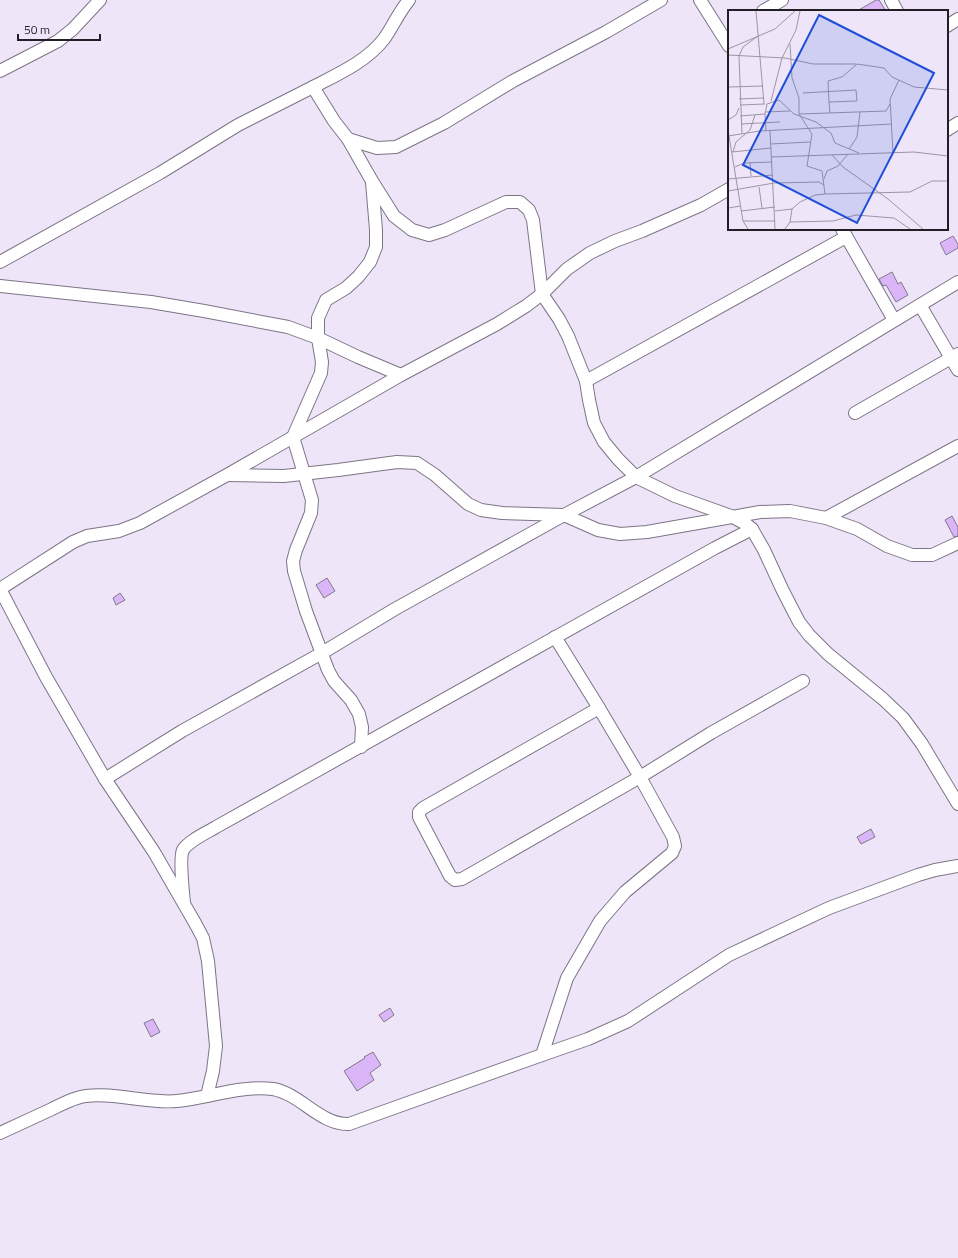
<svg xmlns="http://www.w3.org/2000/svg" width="958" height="1258" viewBox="0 0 958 1258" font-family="'Titillium Web',sans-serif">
<rect width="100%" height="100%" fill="#efe5f8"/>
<g fill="#dab6f9" stroke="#817889">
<path d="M876,0H879L886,11H857Z"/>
<path d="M953,236L958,244V248L946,255L940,243Z"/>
<path d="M892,272L898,284L901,282L908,295L896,302L886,285L883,286L879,279Z"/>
<path d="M952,516L958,527V536L954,537L945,520Z"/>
<path d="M327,578L335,591L324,598L316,585Z"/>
<path d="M120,593L125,600L116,605L113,598Z"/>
<path d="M871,829L875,837L861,844L857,837Z"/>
<path d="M390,1008L394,1015L384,1022L379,1015Z"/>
<path d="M153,1019L160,1032L151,1037L144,1023Z"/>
<path d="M373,1052L381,1065L370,1073L374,1080L357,1091L344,1071L365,1058L364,1057Z"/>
</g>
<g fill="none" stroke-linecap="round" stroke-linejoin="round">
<g stroke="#7d7485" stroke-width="14">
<g id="street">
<path d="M700,0L729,46"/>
<path d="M891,0L897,11"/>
<path d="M763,11L782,0"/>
<path d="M947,26L958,19"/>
<path d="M0,71L58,41L73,29L100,0"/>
<path d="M313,87C338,74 366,62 384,39C393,26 399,12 409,0"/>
<path d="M947,130L958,123"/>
<path d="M348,139L377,148L396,147L444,123L513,81L606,32L661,0"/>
<path d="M842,229L894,320"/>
<path d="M0,262L160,173L238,125L313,87L334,121L348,139L372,181L394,216L412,230L429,235L445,230L506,202H520L529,210L533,220L542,294L559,319L568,336L586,381L589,400L594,423L604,442L618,459L636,477L675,496L731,516L746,524L752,529L764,550L783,591L799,622L809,635L828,654L883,699L903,718L922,744L958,804"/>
<path d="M0,286L151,302L204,311L288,327L318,338L358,357L401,375"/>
<path d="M920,305L958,370"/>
<path d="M586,381L846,237"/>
<path d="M855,413L958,354"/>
<path d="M228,475L284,476L338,470L397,462L417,463L435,475L468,504L481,510L502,513L564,515L598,530L620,534L647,532L760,512L790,511L826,518L857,529L887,546L912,555H932L958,543"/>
<path d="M826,518L958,446"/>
<path d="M0,589L73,542L87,536L119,531L140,523L227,475L401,375L497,324L526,306L542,294L567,269L590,253L615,241L642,231L701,205L729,189"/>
<path d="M0,589L46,677L105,779L154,852L195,923L203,938L208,961L216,1046L213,1071L207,1096"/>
<path d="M555,637L599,708L423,808L419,812V817L450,876L455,880L462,879L640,777L711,733L803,681"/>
<path d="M361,747L362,727L359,714L351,700L334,681L328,670L306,611L294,571L293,561L296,550L311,513L312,500L293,437L321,373L322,362L318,338V318L326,300L346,288L358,277L370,262L376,247V230L372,182"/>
<path d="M105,779L182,731L322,653L395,609L564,515L636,477L958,282"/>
<path d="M184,903C183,892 179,858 183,850C188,841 208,832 216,827L715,548L752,529"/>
<path d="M542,1055L588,1039L628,1021L729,955L829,908L918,875L935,870L958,866"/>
<path d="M0,1133C17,1125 35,1117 52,1109C62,1104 75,1097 86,1096C116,1092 146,1104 177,1101C208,1098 241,1085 273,1089C301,1094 320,1125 349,1124L542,1055L567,978L600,921L625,892L672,853L675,846L673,837L640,777L599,708"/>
</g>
</g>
<use href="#street" stroke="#fff" stroke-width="12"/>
</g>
<g transform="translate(728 10)">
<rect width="220" height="220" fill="#efe5f8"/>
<path fill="none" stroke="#9d95a4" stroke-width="1" d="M28,1L36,94M62,34L64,68L71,88V104L84,124L79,156L94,161L97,184L182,182L204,171H220M0,39L47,19L67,1M0,45L57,48L85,54H128M0,77L35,76M75,83L128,80L129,91L101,92L102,103M11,89L36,88M43,91L54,48L68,20L72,1M101,92L100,71L114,67L129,54L156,58L164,67L186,77L220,80M12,95L37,94M37,102L62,101M37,104L38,121M71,104L158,101L162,94M12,106L37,104L39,94L51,90L66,104L88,112L103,123L107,133L131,143M0,110L8,105L11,98M13,114L52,112M0,120L15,211M42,121L47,219M14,124L11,46L15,37L30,26M0,126L32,121L164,114M42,134L82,132M121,139L129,127L132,102M4,142L43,138M5,142L8,132L22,120L27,105M165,143L162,89L171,70M104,145L115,157L160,189L195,219M43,147L186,142L220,146M22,152L23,166M7,157L16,153L44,152M0,169L45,165M96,169L99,161L110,156L120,144M31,177L34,198M0,181L46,173L91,172L96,175M0,198L13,196M13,201L47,197M47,201L64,199M62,212L64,199L72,192L87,185L97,184M20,219L15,211H47M57,219L62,212L105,211L128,205L166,208L182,219"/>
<path fill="#1d4ed8" fill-opacity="0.15" stroke="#1d4ed8" stroke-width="2" d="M91,5L206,63L129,213L15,155Z"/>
<rect width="220" height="220" fill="none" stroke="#221e25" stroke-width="2"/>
</g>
<path d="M18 34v6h82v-6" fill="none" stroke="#221e25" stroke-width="2"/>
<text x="24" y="34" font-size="12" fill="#221e25" stroke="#efe5f8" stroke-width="3" paint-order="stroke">50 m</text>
</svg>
